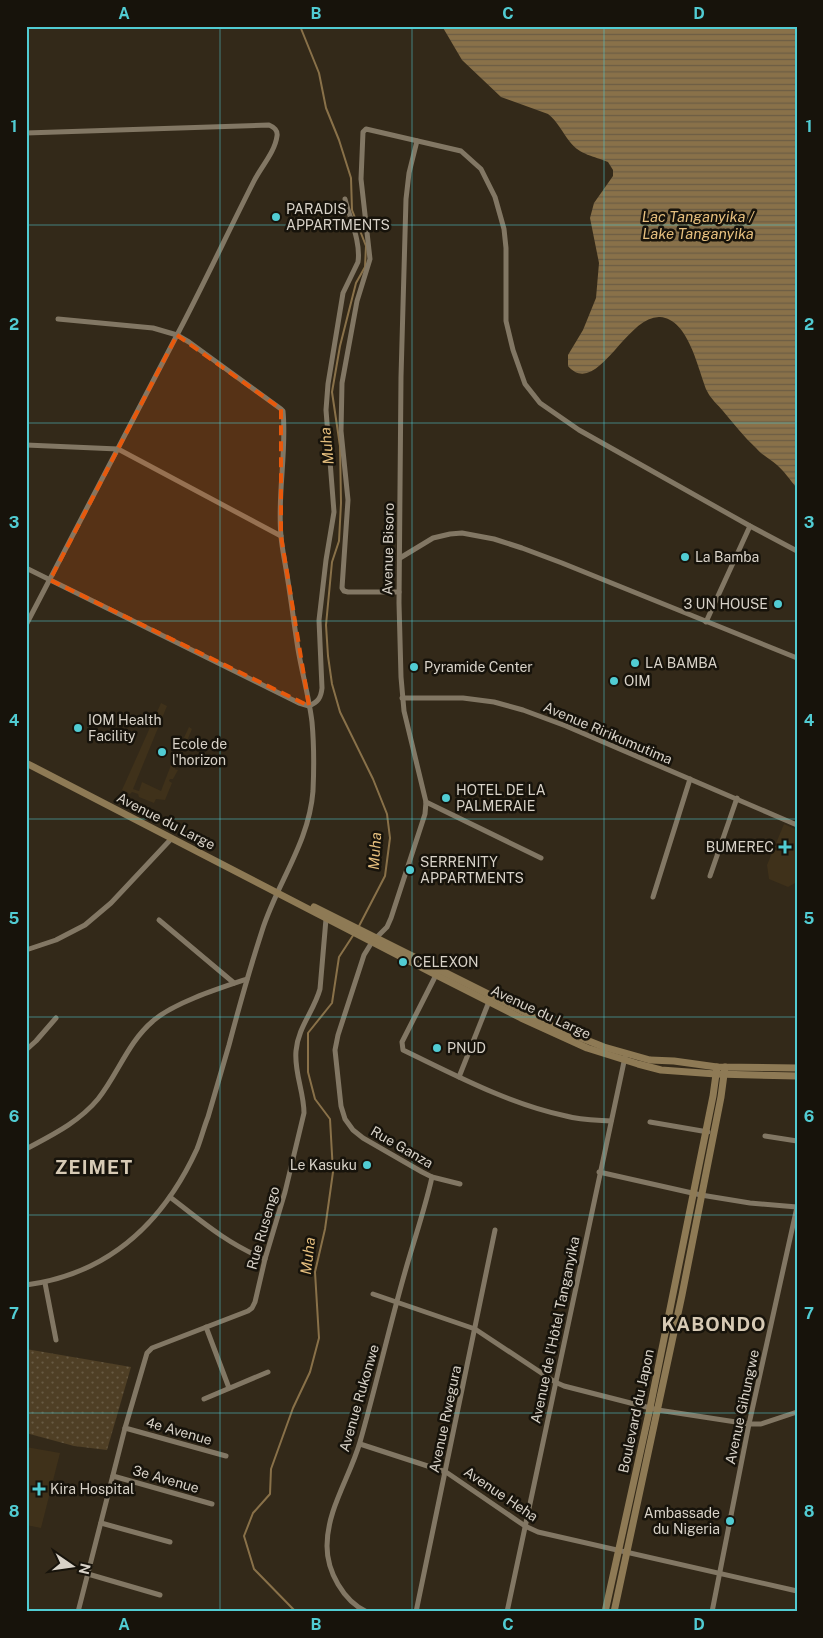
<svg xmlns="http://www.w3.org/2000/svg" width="823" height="1638" viewBox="0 0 823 1638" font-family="'Public Sans',sans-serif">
<defs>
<pattern id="park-dots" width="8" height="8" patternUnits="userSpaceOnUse" patternTransform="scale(1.25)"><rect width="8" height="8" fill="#4f3f25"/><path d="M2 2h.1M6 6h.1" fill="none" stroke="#685a43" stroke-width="1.8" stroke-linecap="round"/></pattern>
<pattern id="water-rules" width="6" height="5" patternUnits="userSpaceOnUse" patternTransform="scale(1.25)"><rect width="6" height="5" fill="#897149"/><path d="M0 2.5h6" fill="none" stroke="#6c5d44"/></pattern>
</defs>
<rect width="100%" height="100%" fill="#332919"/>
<g fill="#3f311a">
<path d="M161,703L167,706L133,789L139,791L142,782L161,791L171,765L174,766L176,763L173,761L189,727L192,729L175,769L178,770L173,779H170L169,781L172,783L165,800L156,799L154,803L139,797L138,794L132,792L130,794L122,790Z"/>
<path d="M784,824L797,830V882L788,887L769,879L767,865Z"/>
<path d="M26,1447L60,1453L41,1528L26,1525Z"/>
</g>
<path fill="url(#park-dots)" d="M26,1349L131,1367L107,1450L74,1446L26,1433Z"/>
<path fill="url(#water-rules)" d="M442,26H797V488C790,480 784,471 777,465C770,459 762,455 756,448C744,437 734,424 723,411C718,405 710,398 707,391C698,370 689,319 660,317C626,315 597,399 568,366V355L583,330L596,298L599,263L590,218L594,203L613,176V170L608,162C594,156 580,155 570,142C562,132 558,122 548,114L501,97L462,60Z"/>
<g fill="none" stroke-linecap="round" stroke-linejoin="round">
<g stroke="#897149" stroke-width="2">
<path d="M300,26L319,73L326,108L339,140L351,178L352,210L366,246L365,267L356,283L340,346L332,392L340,446L341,503L339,541L332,562L326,625L328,656L332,684L340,712L373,779L387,814L390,838L385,876L358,928"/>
<path d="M296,1612L254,1569L244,1536L253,1513L270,1494L271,1469L293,1408L310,1372L319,1338L315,1272L325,1229L333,1172L330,1119L315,1099L308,1072V1033L332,1003L339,957L354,934"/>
</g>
<g stroke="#827764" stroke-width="5">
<path d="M26,133L269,125C274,127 278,131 277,136C275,152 261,167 254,181C228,232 204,284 177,335L189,342L281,409L283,411C287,452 277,495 281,536C282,549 285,562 287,575C291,599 294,624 298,649C302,673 309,697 312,722C314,744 314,769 313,791C309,843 277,883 262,931C250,968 239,1007 229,1045C222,1069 215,1093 208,1117C204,1127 201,1139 197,1149C163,1223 108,1274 26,1285"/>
<path d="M417,141L409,173L406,199L401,377L399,603L401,677L404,711L426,802L425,814L391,918L387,927L372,942L364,955L338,1035L335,1050L341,1106L345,1119L353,1130L363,1138L422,1172L432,1177L460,1184"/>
<path d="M26,445L118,449L281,536"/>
<path d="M400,558L433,538L450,534L462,533L494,539L522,548L562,563L797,658"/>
<path d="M26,568L299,703L309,706C318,702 321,698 322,688L319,620L326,560L334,512L326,410L328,384L343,293L358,262C361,242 350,219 345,199"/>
<path d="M399,592H348L344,591L342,588L348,500L341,431L342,383L357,301L370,259L361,179L363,132L366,129L461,151L481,169L495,197L504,229L506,248V321L513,350L525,384L540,403L579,430L750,526L797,551"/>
<path d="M706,622L750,526"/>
<path d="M26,625L177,335L153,328L58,319"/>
<path d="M402,698H463L494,702L523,710L566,726L797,825"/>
<path d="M426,802L541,858"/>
<path d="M710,876L737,798"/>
<path d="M653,897L690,779"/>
<path d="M159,920L234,983"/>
<path d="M26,950L56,940L85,925L111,903L172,838"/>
<path d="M437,973L402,1042L403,1050C455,1075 509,1104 566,1116C580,1120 596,1120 611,1121"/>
<path d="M26,1050L36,1041L56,1018"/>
<path d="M459,1077L490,999"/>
<path d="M650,1122L708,1132"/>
<path d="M765,1136L797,1141"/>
<path d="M26,1149C52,1135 79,1122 98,1099C118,1074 128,1042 153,1021C173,1003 220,988 247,979"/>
<path d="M599,1172L701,1195L750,1203L797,1207"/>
<path d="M170,1197C201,1221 229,1245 265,1259"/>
<path d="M45,1283L56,1340"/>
<path d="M373,1294L475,1329L555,1382L564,1386L658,1410L749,1424H761L797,1412"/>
<path d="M206,1327L229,1388"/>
<path d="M204,1399L268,1372"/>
<path d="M125,1428L226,1456"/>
<path d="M360,1444L446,1472L525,1526L538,1532L797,1591"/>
<path d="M113,1476L212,1504"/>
<path d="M101,1523L170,1542"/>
<path d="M88,1574L160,1595"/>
<path d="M78,1612L125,1428L147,1353L152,1348L248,1311L252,1308L255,1302L265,1259L285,1192L304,1113C304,1092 294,1072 296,1051C298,1027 314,1011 320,989L326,919"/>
<path d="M367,1612C343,1601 327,1571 327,1546C327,1509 350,1477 360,1442C376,1386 389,1328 405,1272C414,1240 425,1209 432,1177"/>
<path d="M416,1612L495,1230"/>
<path d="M507,1612L625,1057"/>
<path d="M712,1612L749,1424L797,1207"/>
</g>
<g stroke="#8e7a55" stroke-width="7">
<path d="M26,763L436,975L521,1018L587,1048L638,1064L661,1070L716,1074L797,1076"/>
<path d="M314,907L556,1028L604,1047L650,1060L674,1061L717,1067L797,1068"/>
<path d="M605,1612L650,1408L713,1096L717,1067"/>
<path d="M614,1612L682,1295L721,1097L725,1067"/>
</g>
</g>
<path fill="#e8590c" fill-opacity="0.2" stroke="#e8590c" stroke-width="4" stroke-dasharray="10 6" stroke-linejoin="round" d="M177,335L281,409V536L309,706L50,580Z"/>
<path fill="none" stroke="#51ccd3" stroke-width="1" stroke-opacity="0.55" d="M220,26V1612M412,26V1612M604,26V1612M26,225H797M26,423H797M26,621H797M26,819H797M26,1017H797M26,1215H797M26,1413H797"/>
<g fill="#51ccd3" stroke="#17130b" stroke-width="2">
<circle cx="276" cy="217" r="5"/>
<circle cx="685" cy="557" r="5"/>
<circle cx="778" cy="604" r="5"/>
<circle cx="635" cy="663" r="5"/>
<circle cx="414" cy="667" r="5"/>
<circle cx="614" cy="681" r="5"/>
<circle cx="78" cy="728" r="5"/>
<circle cx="162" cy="752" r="5"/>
<circle cx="446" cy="798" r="5"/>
<path d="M782.5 839.5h5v5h5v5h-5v5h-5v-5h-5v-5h5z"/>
<circle cx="410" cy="870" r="5"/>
<circle cx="403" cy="962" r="5"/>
<circle cx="437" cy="1048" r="5"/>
<circle cx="367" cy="1165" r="5"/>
<path d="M36.5 1481.5h5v5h5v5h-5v5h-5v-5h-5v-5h5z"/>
<circle cx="730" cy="1521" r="5"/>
</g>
<g text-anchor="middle" stroke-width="5" stroke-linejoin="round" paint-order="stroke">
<g font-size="14" fill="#d8d2c8" stroke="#17130b" text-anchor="start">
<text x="286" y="214">PARADIS<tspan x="286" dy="16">APPARTMENTS</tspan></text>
<text x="695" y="562">La Bamba</text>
<text x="768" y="609" text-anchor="end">3 UN HOUSE</text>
<text x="645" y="668">LA BAMBA</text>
<text x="424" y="672">Pyramide Center</text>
<text x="624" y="686">OIM</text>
<text x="88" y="725">IOM Health<tspan x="88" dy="16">Facility</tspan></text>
<text x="172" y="749">Ecole de<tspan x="172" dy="16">l'horizon</tspan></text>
<text x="456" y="795">HOTEL DE LA<tspan x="456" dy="16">PALMERAIE</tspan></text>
<text x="774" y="852" text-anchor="end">BUMEREC</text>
<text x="420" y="867">SERRENITY<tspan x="420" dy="16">APPARTMENTS</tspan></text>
<text x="413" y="967">CELEXON</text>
<text x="447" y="1053">PNUD</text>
<text x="357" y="1170" text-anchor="end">Le Kasuku</text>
<text x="50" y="1494">Kira Hospital</text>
<text x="720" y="1518" text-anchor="end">Ambassade<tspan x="720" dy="16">du Nigeria</tspan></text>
</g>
<g font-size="14" fill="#d8d2c8" stroke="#17130b">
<text transform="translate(388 549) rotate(-89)" y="5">Avenue Bisoro</text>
<text transform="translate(608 733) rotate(23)" y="5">Avenue Ririkumutima</text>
<text transform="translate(166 821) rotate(27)" y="5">Avenue du Large</text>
<text transform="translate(541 1012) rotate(25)" y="5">Avenue du Large</text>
<text transform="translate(402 1147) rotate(30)" y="5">Rue Ganza</text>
<text transform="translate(263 1228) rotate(-74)" y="5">Rue Rusengo</text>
<text transform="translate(555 1330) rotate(-78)" y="5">Avenue de l'Hôtel Tanganyika</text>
<text transform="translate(359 1398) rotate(-74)" y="5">Avenue Rukonwe</text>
<text transform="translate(742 1407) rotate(-78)" y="5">Avenue Gihungwe</text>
<text transform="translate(636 1411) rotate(-78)" y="5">Boulevard du Japon</text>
<text transform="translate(445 1419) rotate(-78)" y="5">Avenue Rwegura</text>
<text transform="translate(179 1431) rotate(16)" y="5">4e Avenue</text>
<text transform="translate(166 1479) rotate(16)" y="5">3e Avenue</text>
<text transform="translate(501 1494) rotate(34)" y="5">Avenue Heha</text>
</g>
<g font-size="15" font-style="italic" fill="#e6bf7e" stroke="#17130b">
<text x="698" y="222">Lac Tanganyika /<tspan x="698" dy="17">Lake Tanganyika</tspan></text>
<text transform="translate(327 446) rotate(-95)" y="5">Muha</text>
<text transform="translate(375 851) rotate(-86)" y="5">Muha</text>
<text transform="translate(308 1256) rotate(-83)" y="5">Muha</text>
</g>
<g font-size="19" font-weight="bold" letter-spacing="1" fill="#d7cab5" stroke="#17130b">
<text x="94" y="1174">ZEIMET</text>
<text x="714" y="1331">KABONDO</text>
</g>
</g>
<rect width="823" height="1638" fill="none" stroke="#17130b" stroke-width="55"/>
<g transform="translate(72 1566) rotate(103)" stroke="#17130b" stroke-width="4" paint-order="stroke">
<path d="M0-4L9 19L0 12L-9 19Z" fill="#d8d2c8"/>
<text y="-8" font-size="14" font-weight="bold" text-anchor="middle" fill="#d8d2c8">N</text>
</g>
<rect x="28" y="28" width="768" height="1582" fill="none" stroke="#51ccd3" stroke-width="2"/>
<g font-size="16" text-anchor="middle" font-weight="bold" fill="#51ccd3">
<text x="124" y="19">A</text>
<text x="316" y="19">B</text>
<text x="508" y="19">C</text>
<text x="699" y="19">D</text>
<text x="14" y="132">1</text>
<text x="809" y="132">1</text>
<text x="14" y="330">2</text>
<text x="809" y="330">2</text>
<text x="14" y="528">3</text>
<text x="809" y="528">3</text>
<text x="14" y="726">4</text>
<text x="809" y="726">4</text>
<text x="14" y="924">5</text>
<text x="809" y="924">5</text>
<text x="14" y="1122">6</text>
<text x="809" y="1122">6</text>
<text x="14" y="1319">7</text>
<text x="809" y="1319">7</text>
<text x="14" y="1517">8</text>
<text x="809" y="1517">8</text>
<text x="124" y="1630">A</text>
<text x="316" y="1630">B</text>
<text x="508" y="1630">C</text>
<text x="699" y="1630">D</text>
</g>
</svg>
